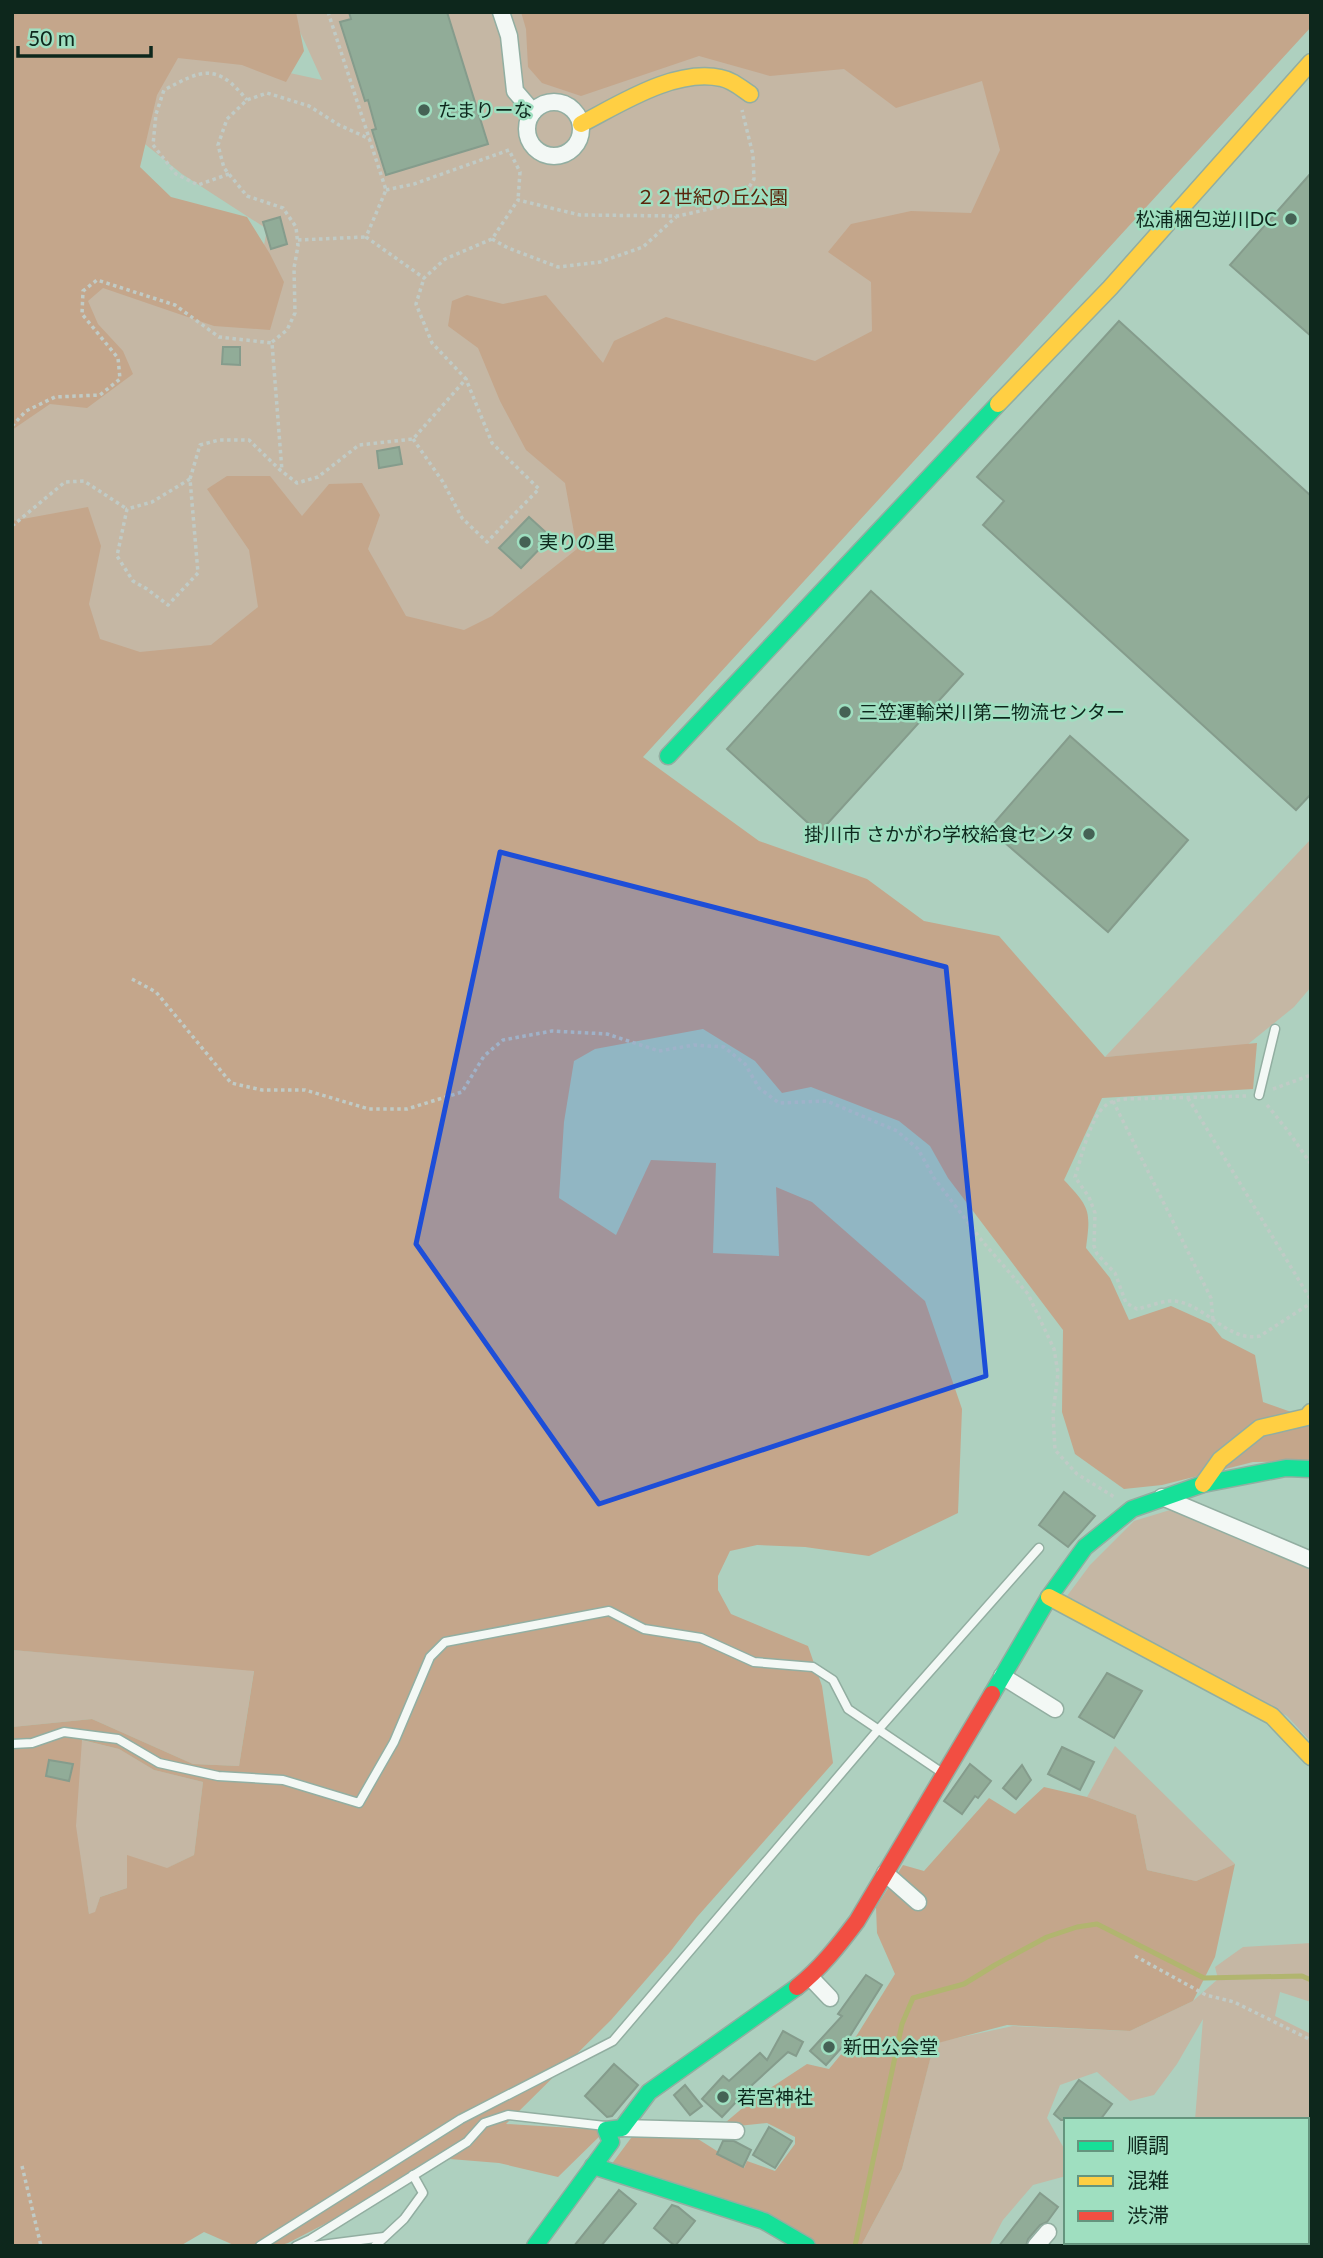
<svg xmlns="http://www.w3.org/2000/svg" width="1323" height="2258" viewBox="0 0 1323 2258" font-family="Lato,'Noto Sans JP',sans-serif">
<rect width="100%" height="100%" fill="#aed0bf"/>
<g fill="#c5b7a4">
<path d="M291,12H563L711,16L1008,57L1034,153L894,358L574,455L599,567L468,660L281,632L135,673L44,614L12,553V385L79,243L253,306L267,229L182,174L135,136L161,45L322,80Z"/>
<path d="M1311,839V987L1294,1007L1247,1045L1105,1057Z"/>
<path d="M1170,1510L1311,1570V1742L1287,1716L1067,1596L1090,1565L1134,1521Z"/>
<path d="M12,1650L254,1670L239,1766L193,1764L92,1719L12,1727Z"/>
<path d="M81,1740L119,1749L154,1770L203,1782L194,1855L127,1888L100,1897L95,1913L89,1914L75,1826Z"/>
<path d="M1115,1746L1235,1864L1196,1881L1147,1870L1136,1815L1087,1797Z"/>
<path d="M1311,1943V2002L1280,1992L1275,2016L1311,2034V2128L1307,2127V2120H1195L1203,2019L1177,2064L1154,2095L1130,2101L1097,2072L1060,2085L1047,2118L1066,2152V2176L1033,2185L1003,2220L989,2246H861L902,2169L934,2043L1013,2026L1130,2031L1193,2001L1218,1979L1215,1967L1243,1947Z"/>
</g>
<g fill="#c4a68b" fill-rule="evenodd">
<path d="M12,12H296L304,51L286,82L242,65L178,58L157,95L140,167L171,197L247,217L270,254L284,282L270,330L214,326L103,288L88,301L98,324L123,351L133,374L87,408L50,404L12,430Z"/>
<path d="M521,12H1311V27L643,757L759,841L867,879L924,921L999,936L1105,1057L1257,1043L1253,1089L1102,1098L1064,1180C1090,1208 1091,1210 1086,1248L1110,1278L1129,1320L1171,1306L1211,1324L1222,1338L1255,1355L1263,1402L1311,1419V1461L1253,1462L1162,1485L1124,1489L1075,1454L1062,1412L1063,1330L948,1178L930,1146L899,1121L811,1087L782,1093L755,1061L703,1029L595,1049L574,1061L564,1122L559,1198L616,1235L651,1160L716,1163L713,1253L779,1256L776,1187L812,1202L925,1301L962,1409L958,1513L869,1556L805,1547L757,1545L730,1551L718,1576V1590L731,1614L808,1646L822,1686L833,1763L697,1917L670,1952L611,2020L506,2124L606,2130L558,2177L499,2163L450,2159L288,2243L278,2246H236L204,2232L180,2246H12V1727L92,1719L193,1764L239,1766L254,1671L12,1650V521L88,507L101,546L89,604L100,639L140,652L211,645L258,607L249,550L207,489L227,476H270L302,516L329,484L362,483L380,515L368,549L406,616L464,630L492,616L577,549L565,483L526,450L500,401L478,348L448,326L452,301L467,295L503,304L546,295L603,363L614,341L666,317L815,361L872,331L871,282L828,252L851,224L911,211L971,213L1000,150L982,81L896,108L844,69L770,76L699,56L581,96L542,83L528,67L526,29ZM82,1740L119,1749L154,1770L203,1782L194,1855L167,1868L127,1855V1888L100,1897L95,1912L89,1914L76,1826Z"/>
<path d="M1044,1787L1087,1797L1136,1815L1147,1870L1196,1881L1235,1864L1215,1957L1193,2001L1130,2031L1007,2025L934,2044L902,2169L861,2246H807L611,2165L634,2134H690L744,2168L747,2161L775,2171L795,2144V2137L767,2123L719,2128L752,2100L807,2064L829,2069L857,2035L895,1974L877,1933L876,1907L903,1865L924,1871L989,1798L1015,1814Z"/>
</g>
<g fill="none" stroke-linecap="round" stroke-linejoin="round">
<path stroke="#b1b56f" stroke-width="5" d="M855,2246L902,2024L913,1998L964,1984L995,1965L1047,1937L1077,1927L1097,1924L1204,1978L1302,1976L1311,1980"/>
</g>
<g fill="#91ac98" stroke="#859c8c" stroke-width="2">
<path d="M349,12H447L488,144L386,175L372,130L376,129L368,100L365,101L340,22L351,19Z"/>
<path d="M1311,173V336L1230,265Z"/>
<path d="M280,217L287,244L271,249L263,222Z"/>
<path d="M1119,321L1311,496V794L1296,810L983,525L1004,501L977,477Z"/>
<path d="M223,347H240V365L222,364Z"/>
<path d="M399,447L402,464L379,468L377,451Z"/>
<path d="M529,517L551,537L521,568L499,548Z"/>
<path d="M871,591L963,674L819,833L727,749Z"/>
<path d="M1070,736L1188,840L1108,932L989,829Z"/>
<path d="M1064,1492L1095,1516L1068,1547L1039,1525Z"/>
<path d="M1107,1673L1142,1691L1114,1738L1079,1717Z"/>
<path d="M1062,1747L1094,1762L1080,1790L1048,1774Z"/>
<path d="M49,1760L73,1764L69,1781L46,1776Z"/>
<path d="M970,1764L991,1781L978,1798L975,1796L962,1814L944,1801Z"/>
<path d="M1022,1765L1031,1780L1016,1799L1003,1788Z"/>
<path d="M866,1975L882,1985L845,2044L826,2065L810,2051L842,2016L838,2014Z"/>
<path d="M783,2031L803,2042L796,2056L788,2052L751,2086L722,2117L702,2099L723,2076L729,2081L760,2053L767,2060Z"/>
<path d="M614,2064L638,2085L612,2116L607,2117L585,2096Z"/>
<path d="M1079,2080L1112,2104L1100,2120H1061L1054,2114Z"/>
<path d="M685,2085L702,2106L690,2115L674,2095Z"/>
<path d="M769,2127L792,2141L775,2168L753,2155Z"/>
<path d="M723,2141H734L751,2150L743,2167L717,2154Z"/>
<path d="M619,2190L636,2204L601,2246H574Z"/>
<path d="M1040,2193L1058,2207L1047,2222L1040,2225L1028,2239L1026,2246H999Z"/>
<path d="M672,2205L678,2207L695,2221L675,2246L654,2228Z"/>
</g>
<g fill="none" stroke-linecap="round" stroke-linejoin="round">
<g stroke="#92aea1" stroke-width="11">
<g id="lane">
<path d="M1259,1095L1275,1029"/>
<path d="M12,1744L32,1743L64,1732L118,1739L159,1763L218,1776L283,1780L359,1803L394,1742L430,1657L445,1642L609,1611L644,1629L701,1638L754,1662L813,1667L833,1680L848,1709L944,1774"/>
<path d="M260,2246L461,2119L613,2041L878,1730L1039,1548"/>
<path d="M296,2246L311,2239L467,2142L484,2123L508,2115L605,2126"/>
<path d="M313,2246L384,2237"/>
<path d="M375,2246L404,2219L423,2193L413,2175"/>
</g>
</g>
<g stroke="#92aea1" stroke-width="19">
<g id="street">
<path d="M501,12L509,36L515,91L533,112"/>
<circle cx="554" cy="129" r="27"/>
<path d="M1162,1497L1311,1560"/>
<path d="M1002,1676L1055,1709"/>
<path d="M885,1873L918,1902"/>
<path d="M810,1977L830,1998"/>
<path d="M622,2128L736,2131"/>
<path d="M1036,2246L1048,2232"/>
</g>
</g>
<g stroke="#92aea1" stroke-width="19">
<g id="fast">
<path d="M668,756L998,404"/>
<path d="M992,1694L1049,1597L1085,1547L1132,1509L1203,1484L1286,1468L1311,1469"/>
<path d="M593,2166L764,2221L807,2246"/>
<path d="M535,2246L611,2142L606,2130L622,2128L649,2092L797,1987"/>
</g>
</g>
<g stroke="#92aea1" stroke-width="19">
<g id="slow">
<path d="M581,124C620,104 675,68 721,78C732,80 741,88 750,94"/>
<path d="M998,404L1110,288L1311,62"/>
<path d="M1203,1484L1220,1460L1260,1428L1307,1417L1311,1412"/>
<path d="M1049,1597L1272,1716L1311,1757"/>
</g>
</g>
<g stroke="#92aea1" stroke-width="19">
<path id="jam" d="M797,1987C820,1969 839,1945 857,1921L992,1694"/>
</g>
<g stroke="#c0cbc6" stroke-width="3.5" stroke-dasharray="3.5 3.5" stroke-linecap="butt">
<path d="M328,12L386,190L366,237L424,278L445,259L492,239L518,200L580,215L678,216L740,202L754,179L753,155L742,110"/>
<path d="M229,174L198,185L176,174L153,145L156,114L164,90C202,70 216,62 247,100"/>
<path d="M386,190L414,184L509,150L520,172L518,200"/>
<path d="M492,239L508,248L558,267L600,262L643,247L676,217"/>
<path d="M298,240L365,237"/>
<path d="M272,342L287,330L295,313L294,268L298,246L296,227L283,208L247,196L224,168L218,145L227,119L247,100L267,93L309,106L339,125L370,139"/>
<path d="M12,426L26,411L55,397L100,395L120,379L118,358L82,314L83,291L97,280L175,305L219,337L272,343L282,471"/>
<path d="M413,439L443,482L462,518L487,542L539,489L492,443L466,379"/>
<path d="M190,479L152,502L127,509L117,556L133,581L147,589L168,605L198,573L190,479L200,445L219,440H249L279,469L297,483L318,477L359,445L413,439L466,379L432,343L416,304L424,278"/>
<path d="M12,526L65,482L84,481L127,509"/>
<path d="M132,979L156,992L231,1083L262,1090H305L369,1109H407L462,1092L484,1056L503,1040L552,1031L607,1034L659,1051L694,1045L724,1047L745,1064L759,1088L779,1103L827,1101L897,1131L918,1149L934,1178L983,1242L1028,1294L1054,1349L1058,1373L1053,1414L1055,1450L1077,1474L1116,1498"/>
<path d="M1273,1089L1311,1075"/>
<path d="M1246,1096L1125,1099C1118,1100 1110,1101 1105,1106C1090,1118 1081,1159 1075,1177L1089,1197L1095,1213L1094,1246L1097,1254L1115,1273L1126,1303L1137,1309C1147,1307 1159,1302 1169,1301C1202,1299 1226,1343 1260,1336L1311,1303"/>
<path d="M1188,1098L1311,1300"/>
<path d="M1113,1101L1211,1298L1213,1320"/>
<path d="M1267,1105L1288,1131L1311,1164"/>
<path d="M1135,1956L1206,1995L1234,2002L1311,2040"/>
<path d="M1307,2147L1311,2138"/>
<path d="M22,2166L41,2246"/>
<path d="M1272,2246L1273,2242"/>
</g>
<use href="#lane" stroke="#f3f8f5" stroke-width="8"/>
<use href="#street" stroke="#f3f8f5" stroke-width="16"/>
<use href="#fast" stroke="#16e098" stroke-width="16"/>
<use href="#slow" stroke="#ffcf43" stroke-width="16"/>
<use href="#jam" stroke="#f24e42" stroke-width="16"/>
</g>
<path fill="#1d4ed8" fill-opacity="0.2" stroke="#1d4ed8" stroke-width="5" stroke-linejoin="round" d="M500,852L946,967L986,1376L599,1504L416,1244Z"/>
<g fill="#456255" stroke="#9fdfc0" stroke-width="2.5">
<circle cx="424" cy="110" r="7"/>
<circle cx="1291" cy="219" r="7"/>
<circle cx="525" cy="542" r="7"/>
<circle cx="845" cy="712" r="7"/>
<circle cx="1089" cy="834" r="7"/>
<circle cx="829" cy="2047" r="7"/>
<circle cx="723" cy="2097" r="7"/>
</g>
<g text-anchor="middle" stroke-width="5" stroke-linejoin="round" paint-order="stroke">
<g font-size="19" fill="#0d271c" stroke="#9fdfc0" text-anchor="start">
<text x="438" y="117">たまりーな</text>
<text x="1277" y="226" text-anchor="end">松浦梱包逆川DC</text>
<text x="539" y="549">実りの里</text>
<text x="859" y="719">三笠運輸栄川第二物流センター</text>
<text x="1075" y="841" text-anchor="end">掛川市 さかがわ学校給食センタ</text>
<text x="843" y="2054">新田公会堂</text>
<text x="737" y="2104">若宮神社</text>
</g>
<g font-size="19" fill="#5a250b" stroke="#9fdfc0">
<text x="712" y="204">２２世紀の丘公園</text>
</g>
</g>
<rect width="1323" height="2258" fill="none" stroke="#0d271c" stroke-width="28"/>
<rect x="1064" y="2118" width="245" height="126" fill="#9fdfc0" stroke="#65957e" stroke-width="2"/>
<rect x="1078" y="2141" width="35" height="10" fill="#16e098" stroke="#65957e" stroke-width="2"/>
<text x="1127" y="2153" font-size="21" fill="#0d271c">順調</text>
<rect x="1078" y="2176" width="35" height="10" fill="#ffcf43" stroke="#65957e" stroke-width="2"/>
<text x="1127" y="2188" font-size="21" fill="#0d271c">混雑</text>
<rect x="1078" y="2211" width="35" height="10" fill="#f24e42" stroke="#65957e" stroke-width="2"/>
<text x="1127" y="2223" font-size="21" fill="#0d271c">渋滞</text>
<path d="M18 46v10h133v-10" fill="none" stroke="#0d271c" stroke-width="3.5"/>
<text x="28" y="46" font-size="21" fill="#0d271c" stroke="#9fdfc0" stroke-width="5" paint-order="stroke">50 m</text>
</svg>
